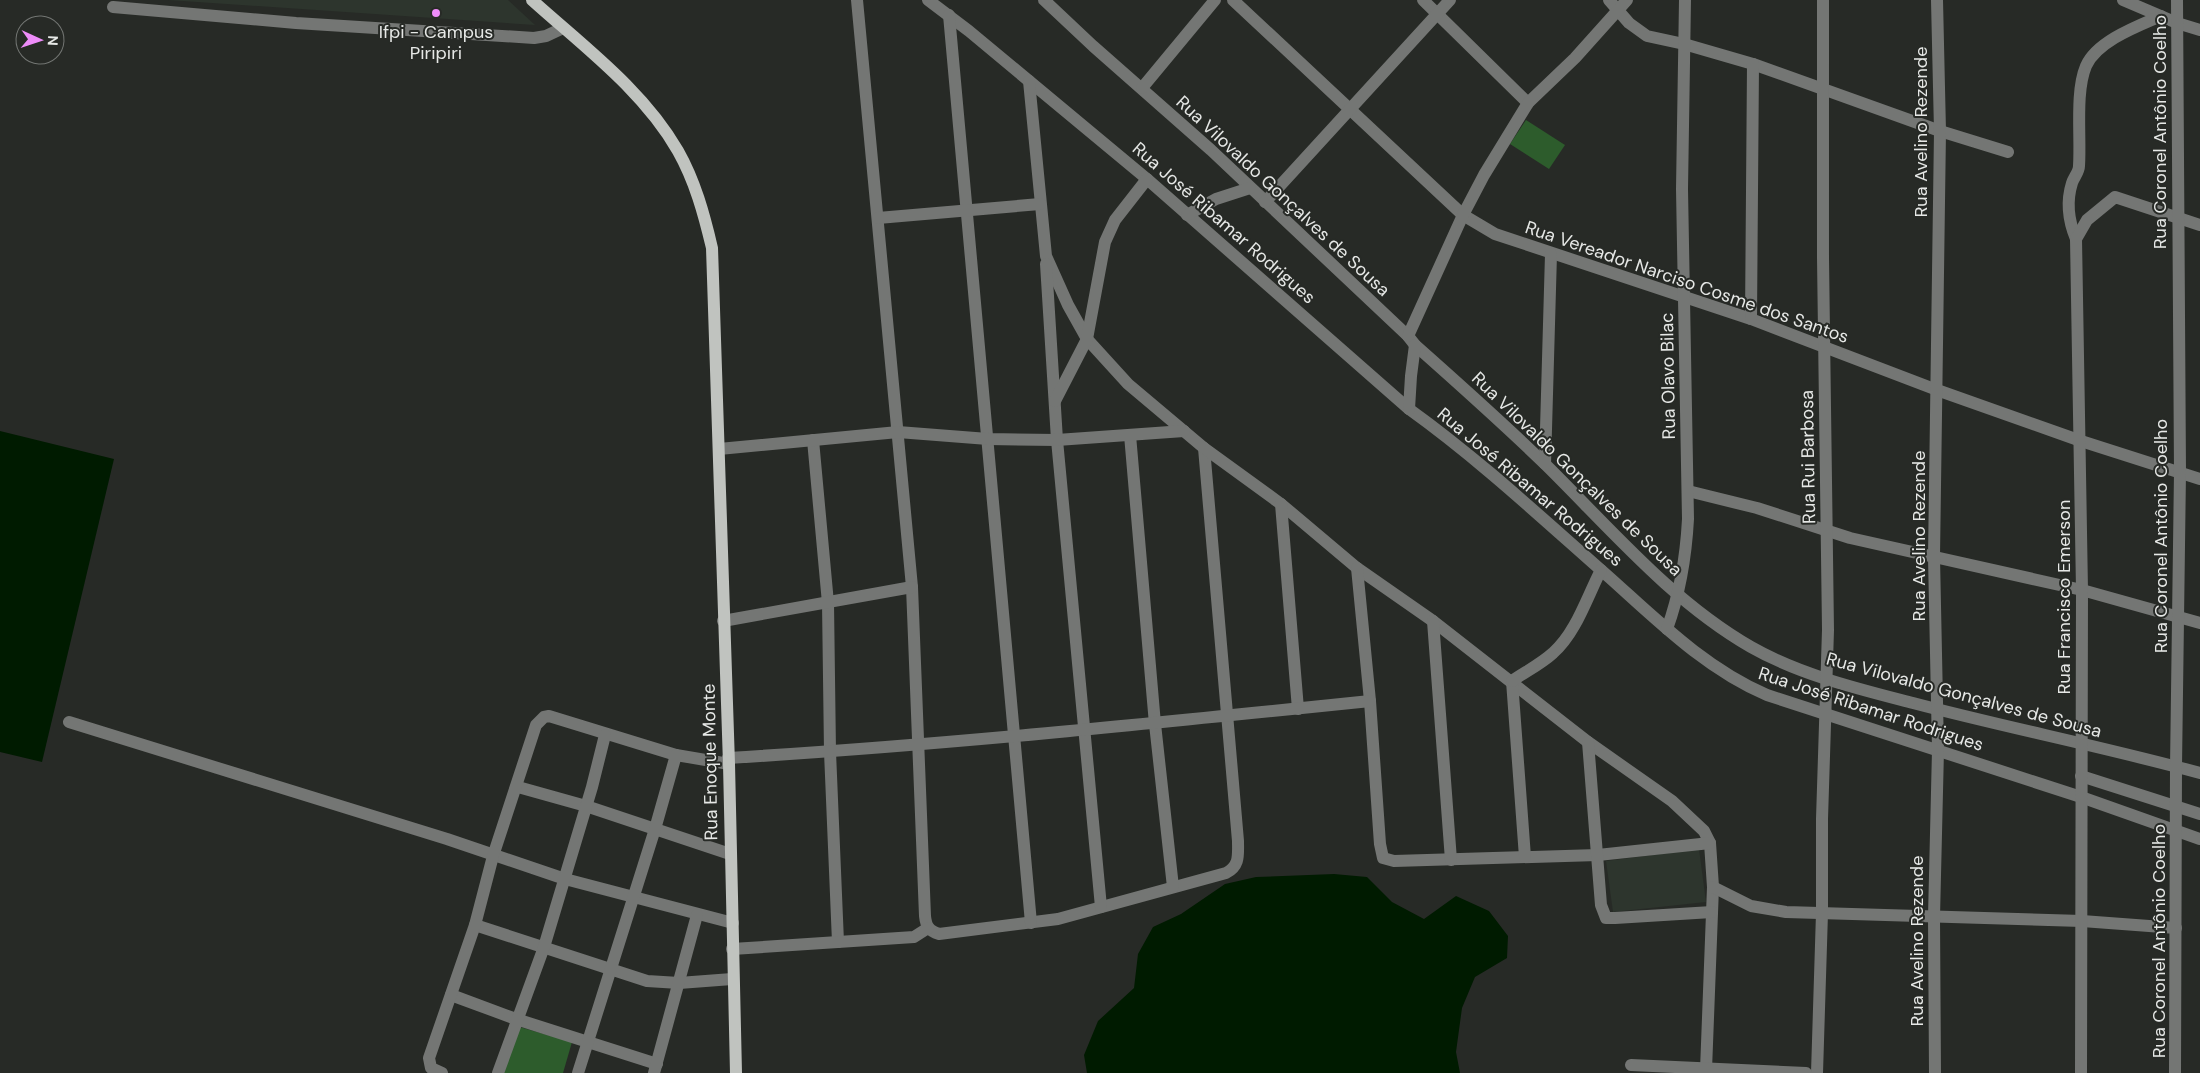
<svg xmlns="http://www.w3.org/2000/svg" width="2200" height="1073" viewBox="0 0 2200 1073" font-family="'DM Sans',sans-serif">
<rect width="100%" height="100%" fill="#272a26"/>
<g fill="#2d352d">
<path d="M168,0H508L535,25Z"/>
<path d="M1699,849L1706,902L1613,912L1606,861Z"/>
</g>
<g fill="#2d5c2c">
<path d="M1526,120L1565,145L1549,169L1510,144Z"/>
<path d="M516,1026L572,1042L563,1073H502Z"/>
</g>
<g fill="#001b00">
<path d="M0,431L114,459L42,762L0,752Z"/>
<path d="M1334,874L1367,877L1392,902L1424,919L1456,896L1489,911L1508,936L1507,958L1475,977L1462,1008L1456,1052L1460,1073H1087L1084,1055L1098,1021L1134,988L1138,954L1153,927L1181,914L1225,884L1256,877Z"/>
</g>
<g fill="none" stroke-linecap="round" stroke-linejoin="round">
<g stroke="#747674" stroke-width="12">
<path d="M857,0L912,587L925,916C926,926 929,931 939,934L1058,919L1226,873C1240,866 1238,855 1238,841L1204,448"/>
<path d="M928,0L969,31L1147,179L1409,409C1480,460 1544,520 1610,578C1658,621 1706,669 1767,695L2081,797L2200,839"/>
<path d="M1044,0L1093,46L1211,150L1408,336L1415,345C1459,384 1503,423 1545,464C1610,528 1671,601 1751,647C1800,675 1859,689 1913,703C2008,728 2105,747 2200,773"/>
<path d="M1233,0L1463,215L1495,234L1751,319L1937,390L2081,441L2200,479"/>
<path d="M1423,0L1528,103"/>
<path d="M1609,0L1629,23L1647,36L1684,44L1753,64L1940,131L2008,152"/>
<path d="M2123,0L2177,23L2200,30"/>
<path d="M113,7L296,23L534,38L546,36L563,28"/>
<path d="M949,15L1031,923"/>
<path d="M1029,81L1046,256L1068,305L1087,339L1128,384L1204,448L1281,504L1357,568L1433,621L1588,742L1672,801L1704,831L1710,843L1713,887L1706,1070"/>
<path d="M1142,88L1215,0"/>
<path d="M1265,202L1450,0"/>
<path d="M1187,215L1216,199L1250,188"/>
<path d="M878,218L1040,204"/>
<path d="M2076,239C2069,222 2066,202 2072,183C2074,177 2079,172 2079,166C2081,137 2075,92 2086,66C2097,41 2138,26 2161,16"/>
<path d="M1046,264L1057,440L1101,907"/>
<path d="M1751,319L1753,64"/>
<path d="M1408,336L1463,215L1484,175L1528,103L1575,58L1627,0"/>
<path d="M1055,401L1087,339L1105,242L1115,220L1147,179"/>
<path d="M1409,409L1411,376L1415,345"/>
<path d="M1130,435L1155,724L1173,887"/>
<path d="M813,440L828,603L830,752L838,942"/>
<path d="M719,449L898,432L988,439L1057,440L1184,431"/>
<path d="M1545,464L1551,254"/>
<path d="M1688,491L1757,508L1850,538L2082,590L2200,623"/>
<path d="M1281,504L1298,709"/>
<path d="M1357,568L1370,701L1380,844L1383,858L1394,861L1598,855L1710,843"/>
<path d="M723,621L912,587"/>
<path d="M1433,621L1451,860"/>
<path d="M1667,629C1680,593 1686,557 1688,519L1682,189L1685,0"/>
<path d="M1512,681L1525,857"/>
<path d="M1512,681C1525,672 1541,664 1553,653C1576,633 1587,597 1601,570"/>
<path d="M69,722L447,839L565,879L733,923"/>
<path d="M1588,742L1601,905L1606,918H1615L1712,912"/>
<path d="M728,758C943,745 1156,723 1370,701"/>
<path d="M2081,776L2200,814"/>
<path d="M518,787L586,806L730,854"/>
<path d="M1713,887L1751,906L1786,912L2082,921L2176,928"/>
<path d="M475,925L647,981L679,983L732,979"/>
<path d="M732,949L914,937L928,928"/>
<path d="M451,995L516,1019L657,1064"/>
<path d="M1631,1065L1806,1073"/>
<path d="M442,1073L431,1068L429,1058L475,925L493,856L536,725L544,717L549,716L676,755L729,764"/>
<path d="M498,1073L544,947L592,787L605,735"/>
<path d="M578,1073L655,829L676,755"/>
<path d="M654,1073L697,915"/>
<path d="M1817,1073L1822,913V819L1828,630L1823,258V0"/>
<path d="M1935,1073L1934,917L1938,750L1934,557L1940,131L1937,0"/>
<path d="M2081,1073L2082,590L2076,239L2087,220L2115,197L2200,225"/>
<path d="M2175,1073L2176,767L2180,472L2177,0"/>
</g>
<path stroke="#c0c3bf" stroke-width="12" d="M532,0C583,46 643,90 678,151C695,181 704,214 712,248L729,764L736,1073"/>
</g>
<circle fill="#ee8cf9" stroke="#272a26" stroke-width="2" cx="436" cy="13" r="5"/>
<g text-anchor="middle" stroke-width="4" stroke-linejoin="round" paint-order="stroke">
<g font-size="18" fill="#e6e8e6" stroke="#272a26">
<text x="436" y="38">Ifpi - Campus<tspan x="436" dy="21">Piripiri</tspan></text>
</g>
<g font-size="18" fill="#e6e8e6" stroke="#272a26">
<text transform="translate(1921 132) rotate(-90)" y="6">Rua Avelino Rezende</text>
<text transform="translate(2160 132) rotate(-90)" y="6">Rua Coronel Antônio Coelho</text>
<text transform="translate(1283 196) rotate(43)" y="6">Rua Vilovaldo Gonçalves de Sousa</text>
<text transform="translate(1224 223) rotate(41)" y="6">Rua José Ribamar Rodrigues</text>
<text transform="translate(1687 282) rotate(19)" y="6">Rua Vereador Narciso Cosme dos Santos</text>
<text transform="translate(1668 376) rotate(-91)" y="6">Rua Olavo Bilac</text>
<text transform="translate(1808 457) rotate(-91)" y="6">Rua Rui Barbosa</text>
<text transform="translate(1577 474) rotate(44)" y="6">Rua Vilovaldo Gonçalves de Sousa</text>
<text transform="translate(1530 487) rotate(40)" y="6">Rua José Ribamar Rodrigues</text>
<text transform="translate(1919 536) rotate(-90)" y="6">Rua Avelino Rezende</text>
<text transform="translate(2161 536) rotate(-90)" y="6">Rua Coronel Antônio Coelho</text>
<text transform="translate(2064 597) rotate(-90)" y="6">Rua Francisco Emerson</text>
<text transform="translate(1964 695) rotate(15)" y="6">Rua Vilovaldo Gonçalves de Sousa</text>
<text transform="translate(1871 709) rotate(18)" y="6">Rua José Ribamar Rodrigues</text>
<text transform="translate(710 762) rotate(-91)" y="6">Rua Enoque Monte</text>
<text transform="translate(1917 941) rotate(-90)" y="6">Rua Avelino Rezende</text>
<text transform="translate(2159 941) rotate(-90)" y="6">Rua Coronel Antônio Coelho</text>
</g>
</g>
<g transform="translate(40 40) rotate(93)"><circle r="24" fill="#272a26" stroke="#737673"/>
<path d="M0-4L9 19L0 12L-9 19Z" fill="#ee8cf9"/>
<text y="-8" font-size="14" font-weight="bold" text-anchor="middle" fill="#e6e8e6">N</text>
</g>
</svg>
